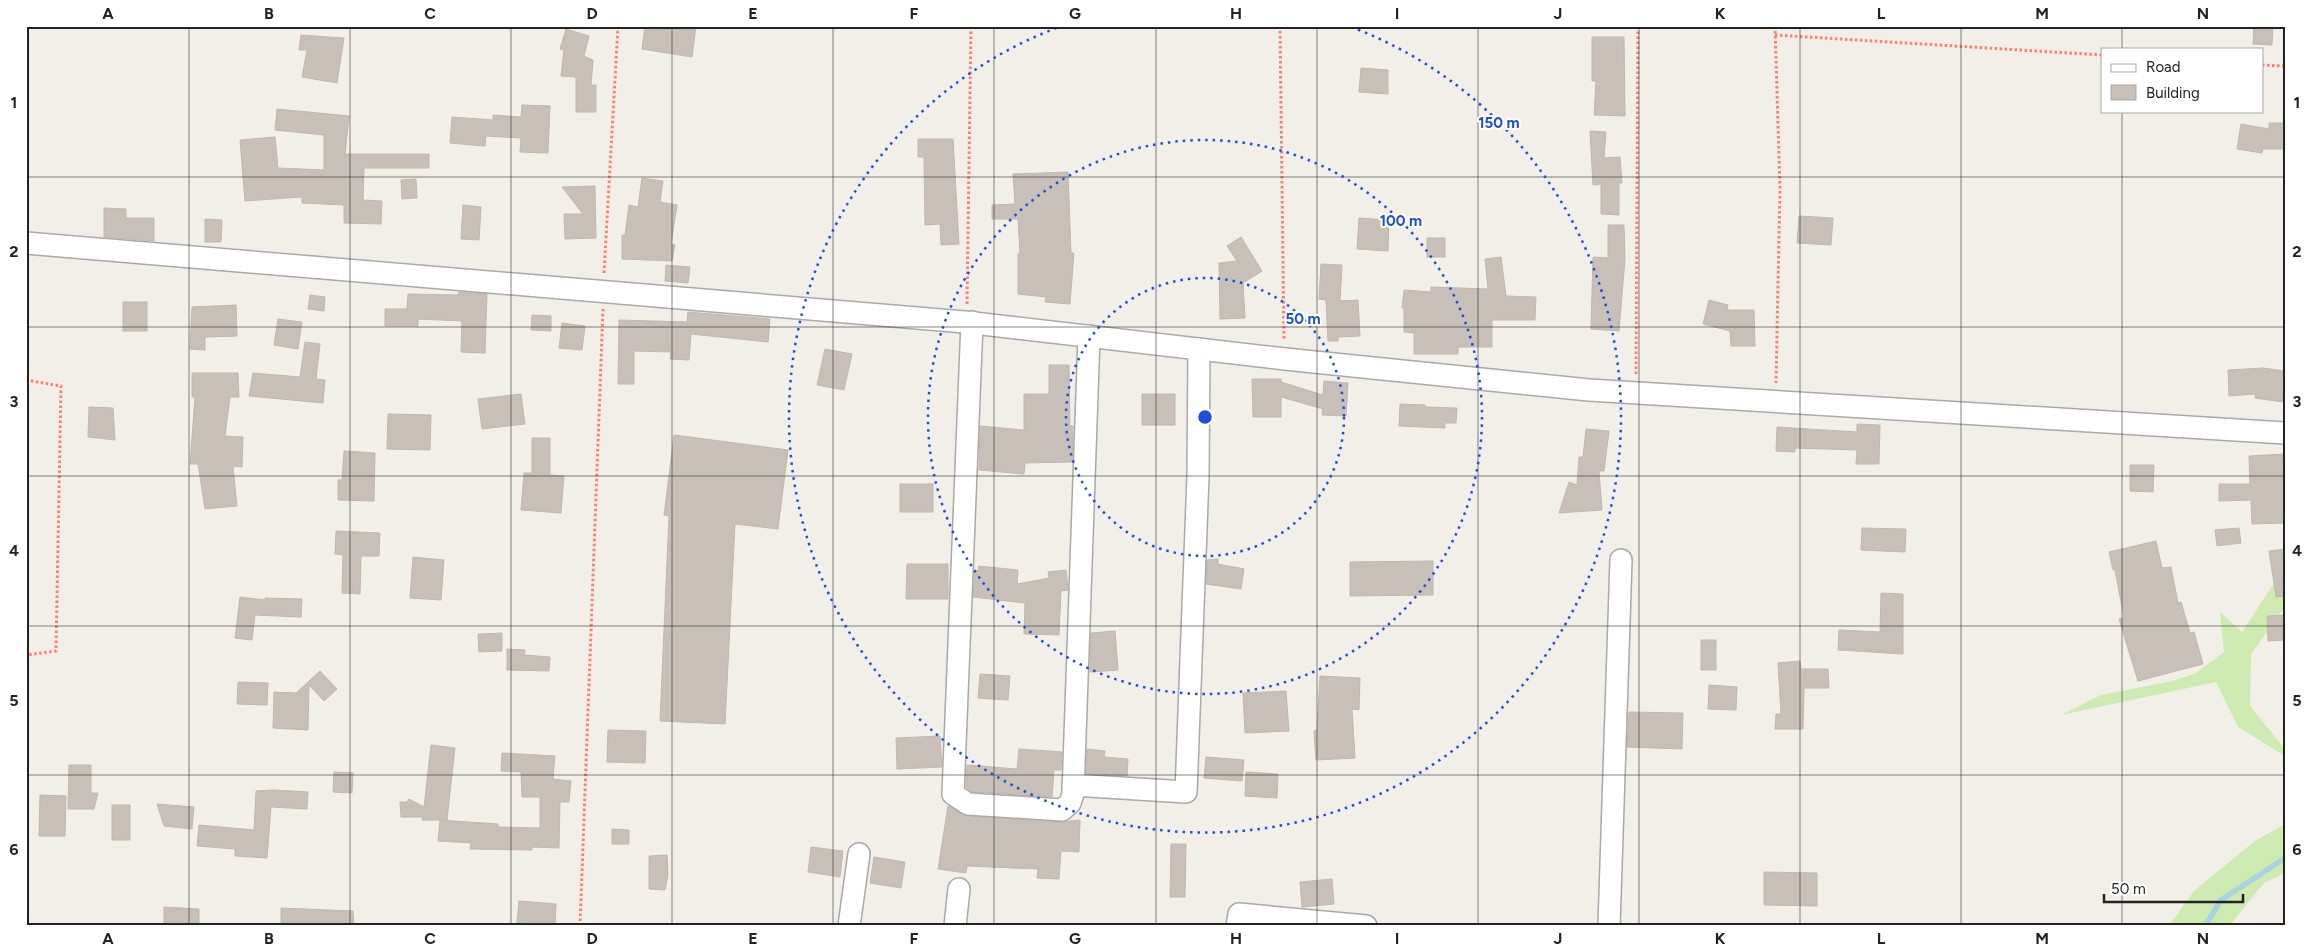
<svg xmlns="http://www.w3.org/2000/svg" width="2311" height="952" viewBox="0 0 2311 952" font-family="Figtree,sans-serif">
<rect width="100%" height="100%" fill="#f2efe9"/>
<g fill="#cdebb0">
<path d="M2285,566V607L2251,654L2250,706L2285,749V756L2238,727L2216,682L2061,715L2101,695L2172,681L2196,673L2224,652L2220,612L2242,632Z"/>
<path d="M2285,824V873L2264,883L2229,926H2169L2194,891L2255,841Z"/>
</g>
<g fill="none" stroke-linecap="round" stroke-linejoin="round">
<path stroke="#aad3df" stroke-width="5.5" d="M2205,926L2221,900L2285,858"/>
</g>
<g fill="#c7bfb8" stroke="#c4b6ab">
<path d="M645,26H696L692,57L642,49Z"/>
<path d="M2254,26H2273L2272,45L2253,44Z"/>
<path d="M566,29L589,36L584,56L593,60L591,85H596V112H576V77L561,76L564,50L560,49Z"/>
<path d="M301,35L344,38L337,83L302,77L307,50H299Z"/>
<path d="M1592,37H1624L1625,116L1594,115L1596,81H1592Z"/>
<path d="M1361,68L1388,70V94L1359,92Z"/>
<path d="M522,105L550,106L548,153L520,152L521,138L486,136L485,146L450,143L452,117L493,120V115L521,117Z"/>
<path d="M277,109L349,116L345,154H429V168H364L363,200L382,201L381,224L344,223V205L302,203V197L245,201L240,140L275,137L278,168L324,170V135L275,130Z"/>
<path d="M2269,123H2285V149H2263L2262,153L2237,149L2241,124L2269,129Z"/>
<path d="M1590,131L1606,132L1604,158L1620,157L1622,183H1619V215L1601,214V184L1593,185Z"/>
<path d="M918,139H953L959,244L941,245L940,224L925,225L924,157H918Z"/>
<path d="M1068,172L1071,253H1074L1070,304L1045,302L1046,297L1018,294V254H1020L1018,219H992V205L1015,204L1013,174Z"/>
<path d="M642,178L663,181L660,202L677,205L671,244L675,245L672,261L622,259V235H625L629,205L638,207Z"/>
<path d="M416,179L417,198L402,199L401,180Z"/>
<path d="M595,186L596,238L565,239L564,214H583L562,187Z"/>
<path d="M463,205L481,207L479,240L461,239Z"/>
<path d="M104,208L126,209V218H154V241L104,237Z"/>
<path d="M1799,216L1833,218L1831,245L1797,243Z"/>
<path d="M1359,218L1389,220L1388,251L1357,249Z"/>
<path d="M205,219L222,220L221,242H205Z"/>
<path d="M1608,225H1624L1625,259L1619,331L1591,329L1593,257L1608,258Z"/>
<path d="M1241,237L1262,271L1243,283L1245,318L1220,319L1219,263L1237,261L1227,246Z"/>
<rect x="1427" y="238" width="18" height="19"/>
<path d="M1501,257L1506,296L1536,297L1535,320H1492V347H1458V354H1414V333L1404,332V308H1402L1404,290L1431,292V287L1488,289L1485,259Z"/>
<path d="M1321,264L1342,265L1340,301L1358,300L1360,336L1338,337V341H1328L1326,300L1319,299Z"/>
<path d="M666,265L690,267L688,283L665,281Z"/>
<path d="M459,292L487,294L485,353L461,352L462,321L418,319V326H385V309H407L408,294L458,295Z"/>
<path d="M310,295L325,297L324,311L308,309Z"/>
<path d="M1709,300L1728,305L1727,310H1754L1755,346H1731L1730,331L1703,324Z"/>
<rect x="123" y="302" width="24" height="29"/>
<path d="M236,305L237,336L205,337V350L190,349L192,307Z"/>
<path d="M688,312L770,319L768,342L691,334L689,360L670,359L671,352L634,351V384H618L619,320L687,322Z"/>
<path d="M532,315L551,316V331L531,330Z"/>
<path d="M278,319L302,322L298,349L274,345Z"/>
<path d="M562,323L585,326L582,350L559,348Z"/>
<path d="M305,342L320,344L316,379L325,380L323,403L249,396L253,373L300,377Z"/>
<path d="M825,349L852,354L844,390L817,385Z"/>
<path d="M1049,365H1069L1070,426H1073L1072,462L1025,463L1024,474L979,470L980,426L1024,430V394H1049Z"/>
<path d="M2263,368L2285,371L2283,402L2255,398V394L2229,396L2228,370Z"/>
<path d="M192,373H238L239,397H230L225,436L243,437L242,467L233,466L237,506L205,509L198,464H190L195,397H192Z"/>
<path d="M1252,379H1281V382L1323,395L1324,381L1348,383L1346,416L1322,415L1323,409L1281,397V417H1253Z"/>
<path d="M521,394L525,424L482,429L478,399Z"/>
<rect x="1142" y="394" width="33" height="31"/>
<path d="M1400,404L1425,405V407L1457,408L1456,423H1445V428L1399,426Z"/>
<path d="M89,407L113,408L115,440L88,437Z"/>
<path d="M388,414L431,415L430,450L387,449Z"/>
<path d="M1857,424L1880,425L1879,464H1856L1857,450L1795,448V452L1776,451L1777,427L1857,432Z"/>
<path d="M1586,429L1609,431L1604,471H1599L1602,510L1559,513L1569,482L1577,485L1579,457H1583Z"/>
<path d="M674,435L788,450L778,529L735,524L725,724L660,721L669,516L664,515Z"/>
<path d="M532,438H550V475L564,476L561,513L521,510L524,473H532Z"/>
<path d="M344,451L375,453L374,501L338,500V480H342Z"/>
<path d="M2285,454V523L2252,524L2251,500L2219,501V484H2250L2249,456Z"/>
<path d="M2130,465H2154L2153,492L2130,491Z"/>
<rect x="900" y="484" width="33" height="28"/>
<path d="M1862,528L1906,529L1905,552L1861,550Z"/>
<path d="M2239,528L2241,543L2217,546L2215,530Z"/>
<path d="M336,531L380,533L379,556H361L360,594L342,593L343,555L335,554Z"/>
<path d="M2156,541L2162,568L2171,567L2178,603L2181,602L2190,633L2194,632L2203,664L2138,681L2119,619L2124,618L2115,570H2113L2109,552Z"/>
<path d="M2285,549V596L2276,597L2269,551Z"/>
<path d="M413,557L444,560L441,600L410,598Z"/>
<path d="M1218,559V564L1244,569L1241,589L1206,584L1207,560Z"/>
<path d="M1433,561V595L1350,596V562Z"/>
<path d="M907,564H948V599H906Z"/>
<path d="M979,566L1018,570L1017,584L1049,578L1048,572L1066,570L1068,590L1061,591L1059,635L1024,634L1025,603L973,597L975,570L978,571Z"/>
<path d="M1881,593L1903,594V654L1838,650L1839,630L1880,632Z"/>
<path d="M240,597L265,600V598L302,599L301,617L255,615L252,640L235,638Z"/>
<path d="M2285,615V640L2268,641L2267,616Z"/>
<path d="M1115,631L1118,670L1090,672L1091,633Z"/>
<path d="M502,633V651L479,652L478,634Z"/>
<rect x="1701" y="640" width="15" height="30"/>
<path d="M507,649L525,650L524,655L550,657L549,671L507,670Z"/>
<path d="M1800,661L1801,669H1828L1829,688H1804L1803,729H1775L1776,714H1781L1778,663Z"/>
<path d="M320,671L337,689L324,701L309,685L308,730L273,728L274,692L296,693Z"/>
<path d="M980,674L1010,676L1008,700L978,698Z"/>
<path d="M1320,676L1360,678L1359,710L1352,709L1355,758L1316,760L1314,731L1317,730Z"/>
<path d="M238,682L268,683L267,705L237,704Z"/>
<path d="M1709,685L1737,687L1736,710L1708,709Z"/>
<path d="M1286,691L1289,731L1245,733L1243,693Z"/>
<path d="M1629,712L1683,713L1682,749L1627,747Z"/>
<path d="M608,730L646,731L645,763L607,762Z"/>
<path d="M940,736L942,767L897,769L896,738Z"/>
<path d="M431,745L455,748L447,820H422L423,817H401L400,802H407L409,799L424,807Z"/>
<path d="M1019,749L1062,752L1061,770H1054L1052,797L972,792L966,787L967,765L1017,769Z"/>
<path d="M1087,749L1105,751L1104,757L1128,759L1127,776L1086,773Z"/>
<path d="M502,753L555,756L553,779L571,781L569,802H560L559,848L532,847V850L470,849L471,843L438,841L440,820L498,824V827L540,828V797H522L521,772L501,771Z"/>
<path d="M1206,757L1244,760L1242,781L1204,778Z"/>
<path d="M69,765H91V793H98L94,809H68Z"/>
<path d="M334,772L353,773L352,793L333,792Z"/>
<path d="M1246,772L1278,774L1277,798L1245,796Z"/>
<path d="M274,790L308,792L307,809L271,807L267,858L235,856V849L197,846L199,825L254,830L256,791Z"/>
<path d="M40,795L66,796L65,836H39Z"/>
<path d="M157,804L194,807L192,829L164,826Z"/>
<rect x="112" y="805" width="18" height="35"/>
<path d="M948,806L967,816L1061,822L1080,820L1079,852L1061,851L1059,879L1037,878L1038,869L967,866L966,873L938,869Z"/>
<path d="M612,829L629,830V844H612Z"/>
<path d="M1171,844H1186L1185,897H1170Z"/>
<path d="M811,847L843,851L840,877L808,872Z"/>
<path d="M667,855L668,875L665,890L649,889V856Z"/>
<path d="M874,857L905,862L901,888L870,883Z"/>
<path d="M1764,872L1817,873V906L1764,905Z"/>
<path d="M1332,879L1334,904L1302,907L1300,882Z"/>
<path d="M519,901L556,904L555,926L517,923Z"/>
<path d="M164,907L199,909V926H164Z"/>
<path d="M281,908L353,911L354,926H281Z"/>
</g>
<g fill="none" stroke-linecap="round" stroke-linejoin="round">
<g stroke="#a9a9a9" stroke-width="24">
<g id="minor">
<path d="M26,243L965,322L1285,359L1589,390L2285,433"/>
<path d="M972,322L953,794L968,804L1062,810L1070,803L1073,794L1089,336"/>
<path d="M1073,785L1186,792L1198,476L1199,349"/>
<path d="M849,926L859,854"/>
<path d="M955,926L959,889"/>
<path d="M1237,926L1239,914L1366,926"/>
<path d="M1609,926L1621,560"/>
</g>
</g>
<g stroke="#fa8072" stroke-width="3" stroke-dasharray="2.5 2.5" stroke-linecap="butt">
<path d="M1280,26L1284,341"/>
<path d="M1775,26L1780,189L1776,383"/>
<path d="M1775,35L2102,55"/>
<path d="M2262,65L2285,66"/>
<path d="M604,273L618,26"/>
<path d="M967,304L971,26"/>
<path d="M1636,374L1638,26"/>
<path d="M26,380L61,386L56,651L26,655"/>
<path d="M580,926L603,309"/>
</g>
<use href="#minor" stroke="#fff" stroke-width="21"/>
</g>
<path fill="none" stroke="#222" stroke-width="1" stroke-opacity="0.55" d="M189,26V926M350,26V926M511,26V926M672,26V926M833,26V926M994,26V926M1156,26V926M1317,26V926M1478,26V926M1639,26V926M1800,26V926M1961,26V926M2122,26V49M2122,111V926M26,177H2285M26,327H2285M26,476H2285M26,626H2285M26,775H2285"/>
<g fill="none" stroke="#1d4ed8" stroke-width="2.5" stroke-dasharray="2.5 5">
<circle cx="1205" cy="417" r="139"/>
<circle cx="1205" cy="417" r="277"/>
<path d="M1351 27A416 416 0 1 1 1059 27"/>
</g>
<circle cx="1205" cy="417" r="8" fill="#1d4ed8" stroke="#fff" stroke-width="2.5"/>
<g font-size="15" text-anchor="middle" font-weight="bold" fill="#1d4ed8" stroke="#fff" stroke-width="4" stroke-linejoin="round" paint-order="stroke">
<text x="1499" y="128">150 m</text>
<text x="1401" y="226">100 m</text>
<text x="1303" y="324">50 m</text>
</g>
<rect width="2311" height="952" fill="none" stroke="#ffffff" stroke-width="55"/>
<rect x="2101" y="48" width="162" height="65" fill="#ffffff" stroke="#a7a7a7"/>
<rect x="2111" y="64" width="25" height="8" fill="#ffffff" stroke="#a7a7a7"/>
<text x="2146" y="72" font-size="15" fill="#222222">Road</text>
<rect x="2111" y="85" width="25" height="15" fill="#c7bfb8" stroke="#a7a7a7"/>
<text x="2146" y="98" font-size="15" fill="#222222">Building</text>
<path d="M2104 894v8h139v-8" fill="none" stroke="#222222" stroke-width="2.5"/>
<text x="2111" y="894" font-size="15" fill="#222222" stroke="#ffffff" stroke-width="4" paint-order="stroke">50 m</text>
<rect x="28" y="28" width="2256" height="896" fill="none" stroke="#222" stroke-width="2"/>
<g font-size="16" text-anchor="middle" font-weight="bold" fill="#222">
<text x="108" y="19">A</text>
<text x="269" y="19">B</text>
<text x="430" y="19">C</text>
<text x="592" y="19">D</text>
<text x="753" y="19">E</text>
<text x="914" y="19">F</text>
<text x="1075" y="19">G</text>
<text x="1236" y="19">H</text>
<text x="1397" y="19">I</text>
<text x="1558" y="19">J</text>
<text x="1720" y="19">K</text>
<text x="1881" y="19">L</text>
<text x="2042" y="19">M</text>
<text x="2203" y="19">N</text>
<text x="14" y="108">1</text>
<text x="2297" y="108">1</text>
<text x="14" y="257">2</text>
<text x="2297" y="257">2</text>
<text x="14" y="407">3</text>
<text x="2297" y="407">3</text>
<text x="14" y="556">4</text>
<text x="2297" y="556">4</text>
<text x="14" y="706">5</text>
<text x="2297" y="706">5</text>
<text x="14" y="855">6</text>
<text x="2297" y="855">6</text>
<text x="108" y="944">A</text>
<text x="269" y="944">B</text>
<text x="430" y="944">C</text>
<text x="592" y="944">D</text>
<text x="753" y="944">E</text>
<text x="914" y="944">F</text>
<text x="1075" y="944">G</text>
<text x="1236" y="944">H</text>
<text x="1397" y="944">I</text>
<text x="1558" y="944">J</text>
<text x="1720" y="944">K</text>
<text x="1881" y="944">L</text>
<text x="2042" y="944">M</text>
<text x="2203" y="944">N</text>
</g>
</svg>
